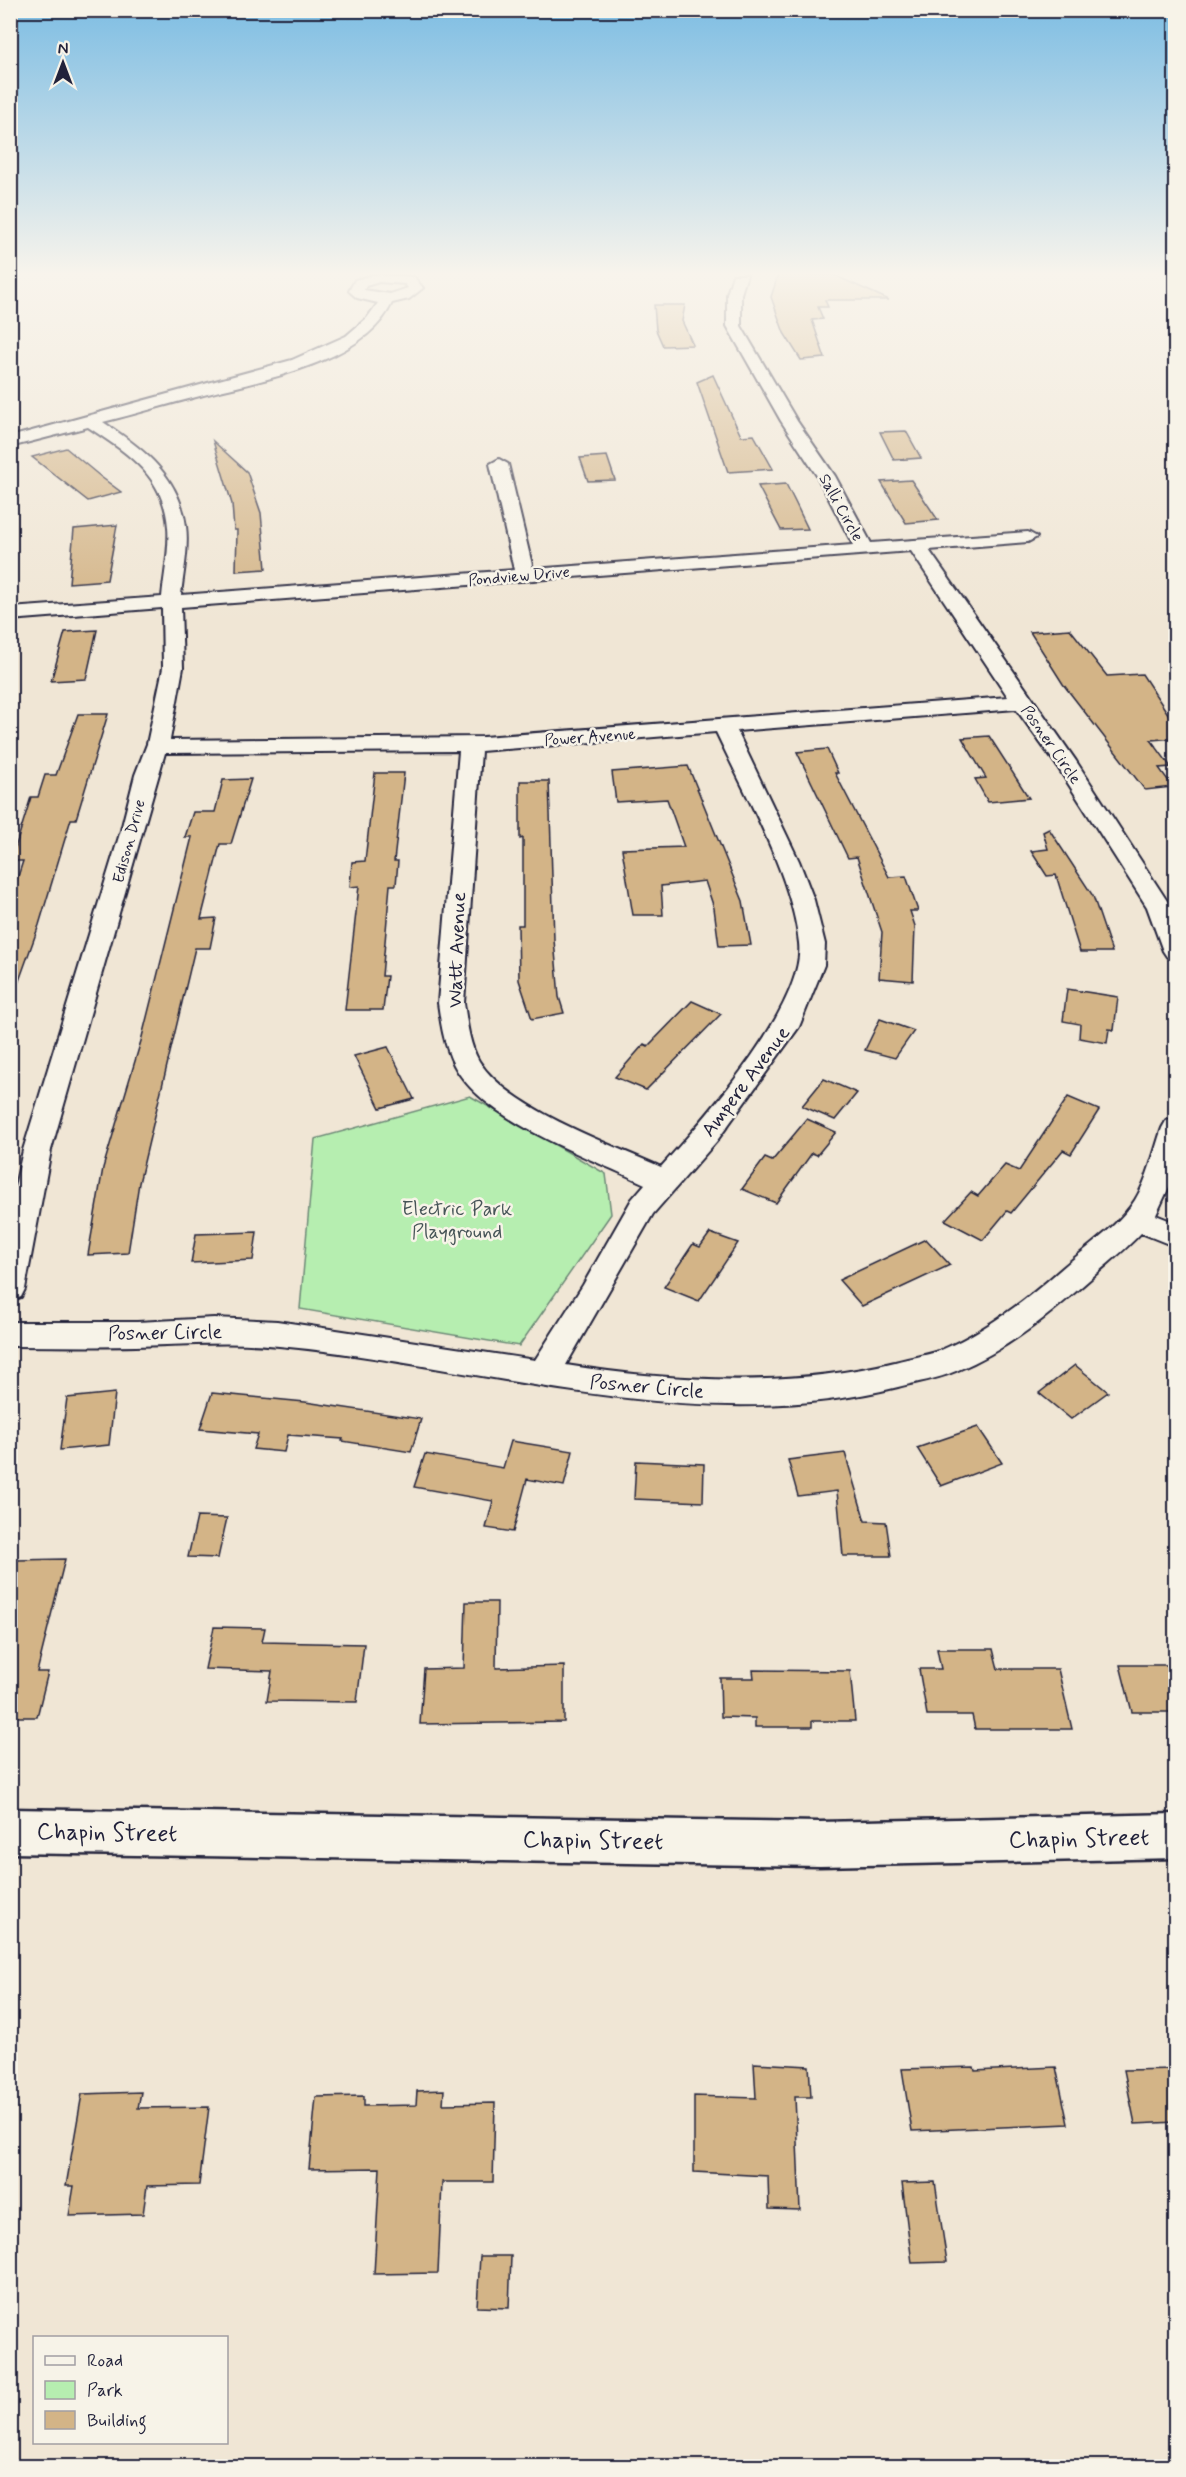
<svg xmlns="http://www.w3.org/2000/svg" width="1186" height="2477" viewBox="0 0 1186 2477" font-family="Mynerve,sans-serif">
<rect width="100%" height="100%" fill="#f0e6d5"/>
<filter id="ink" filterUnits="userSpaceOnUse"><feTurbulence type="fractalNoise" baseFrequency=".0167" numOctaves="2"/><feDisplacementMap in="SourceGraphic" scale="12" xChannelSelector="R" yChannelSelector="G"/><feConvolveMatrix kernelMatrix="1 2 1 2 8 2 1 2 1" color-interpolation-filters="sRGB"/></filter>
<g filter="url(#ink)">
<path fill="#b6eeb0" stroke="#6c8876" stroke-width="1.5" d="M470,1096L606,1174L611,1214L519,1346L300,1309L315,1139Z"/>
<g fill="#d3b487" stroke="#22223b" stroke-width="1.5">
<path d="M778,275H834L889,300H825L828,307H818L823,319L812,320L825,358L801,360L784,333L771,297Z"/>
<path d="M654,305H685L682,321L693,345L663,346L656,330Z"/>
<path d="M713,375L741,436L754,435L773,469L728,472L697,382Z"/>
<path d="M906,431L921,458L894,460L880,432Z"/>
<path d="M213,441L247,472L261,513L266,569L236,571L237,530H234L232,504Z"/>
<path d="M66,448L101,477L121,492L88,501L32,457Z"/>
<path d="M607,456L615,480L588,481L580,458Z"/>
<path d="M911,480L938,520L906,523L881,482Z"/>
<path d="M786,484L796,504L808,529L781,530L758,486Z"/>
<path d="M117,525L107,580L69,583L74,529Z"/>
<path d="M1070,629L1107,676L1142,674L1176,726V738L1151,740L1171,767L1159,768L1173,787L1145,790L1063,684L1030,632Z"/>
<path d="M97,630L86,679L51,681L65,632Z"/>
<path d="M78,714H108L76,819H71L39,925L15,992L10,991V901L23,861H11L31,797H38L45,775H56Z"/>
<path d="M989,736L1029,798L988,802L975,779L986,778L962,738Z"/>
<path d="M827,749L838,773H835L889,877L906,876L918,911H910L915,926L913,981L879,978L882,932L857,857L848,858L797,752Z"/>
<path d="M688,766L743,901L751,945L719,946L714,908L705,881L661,886L663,915H633L622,849L684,847L667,799L616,802L612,772Z"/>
<path d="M375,773H404L394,861H398L396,885H390L382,976H387L383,1010H345L359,886L350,887L352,862L365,861Z"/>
<path d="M251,779L231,844H220L201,919L216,918L210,948H195L139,1183L128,1253L88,1255L103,1168L141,1041L192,837H185L193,812H215L223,780Z"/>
<path d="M520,781H549L554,940L559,997L564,1013L532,1019L519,980L518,925H523V838L520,839Z"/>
<path d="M1049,829L1093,896L1112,952H1080L1056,875L1047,876L1031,851L1048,849L1043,832Z"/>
<path d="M1067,989L1118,997L1114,1030L1109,1029L1107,1043L1079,1038L1080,1024L1063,1021Z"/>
<path d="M692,1001L721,1014L646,1090L615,1077L644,1044L648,1046Z"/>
<path d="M880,1019L914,1031L895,1058L865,1050Z"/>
<path d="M388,1047L414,1099L380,1108L354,1056Z"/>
<path d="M824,1079L857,1093L835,1120L802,1106Z"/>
<path d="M1068,1097L1099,1110L1071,1154L1063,1150L1011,1213L1007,1211L983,1240L945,1220L971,1192L978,1196L1005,1165L1019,1171Z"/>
<path d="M807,1119L836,1132L817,1155L812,1153L776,1203L742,1189L765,1158L772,1161Z"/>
<path d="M257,1232L253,1260L191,1263L196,1234Z"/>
<path d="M710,1233L738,1243L699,1301L664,1287L693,1244L700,1247Z"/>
<path d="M926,1239L950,1265L862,1306L839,1280Z"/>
<path d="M1075,1365L1108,1392L1071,1419L1039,1393Z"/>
<path d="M115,1393L109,1445L60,1450L67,1398Z"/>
<path d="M212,1393L305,1402L421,1419L411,1452L342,1441L343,1439L288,1435L284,1452L253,1449L258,1434L200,1429Z"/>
<path d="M978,1427L1002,1463L941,1486L917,1448Z"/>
<path d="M511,1441L573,1451L564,1486L527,1479L513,1532L486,1528L493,1501L414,1487L425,1454L503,1468Z"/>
<path d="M845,1453L865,1521L886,1522L891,1556H843L837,1491L798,1496L788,1460Z"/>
<path d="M636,1461L704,1464L703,1502L634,1499Z"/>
<path d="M197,1517L227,1518L218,1558L188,1557Z"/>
<path d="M65,1559L37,1672H48L37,1717H10V1586L17,1560Z"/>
<path d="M466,1602H497L496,1668L564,1666V1722L420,1724L424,1669L464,1668Z"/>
<path d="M214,1627L265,1628L262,1642L364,1644L357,1702L267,1701L272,1671L205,1669Z"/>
<path d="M937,1649H993L998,1669H1058L1072,1729H975L972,1715H927L919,1669H941Z"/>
<path d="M1120,1665H1176V1712H1132Z"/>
<path d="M753,1670L850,1671L855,1721H812V1727H755V1718L721,1717L720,1678H754Z"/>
<path d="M754,2063L809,2066L811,2097H795L800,2210L769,2209L768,2176L694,2172V2096L756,2098Z"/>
<path d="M974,2067L975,2071L1056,2067L1068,2124L912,2131L902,2069Z"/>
<path d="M1176,2069V2122L1135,2124L1124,2070Z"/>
<path d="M444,2090L443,2104L495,2103L493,2182H442L438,2273L374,2274L380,2168L309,2169L316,2097L364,2096V2106L416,2105L417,2091Z"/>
<path d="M141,2092L138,2108L209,2107L199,2185L147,2186L143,2214L69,2216L74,2186H66L82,2094Z"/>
<path d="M935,2182L947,2262L912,2263L902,2183Z"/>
<path d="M480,2256H511L509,2308L477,2307Z"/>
</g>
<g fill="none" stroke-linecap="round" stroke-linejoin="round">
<g stroke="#22223b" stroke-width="4">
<path id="minor" d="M374,275L414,277L423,288L409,299L392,303C365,363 258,381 200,396C168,404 136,414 103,422C143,449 179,475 186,526C189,548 183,574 181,595L514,570L490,464L499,459L508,464L533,569L853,545L817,476L781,421L727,326V294L733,275H747L741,294V326L797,421L835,476L871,543L1028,532L1037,537L1028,542L929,550L1076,761L1171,907L1176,918V959L1167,957L1163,951L1147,907L1055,763L1016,709L737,731L799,861L814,900L825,944L824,965L799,1027L716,1142L653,1214L566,1365C673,1382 789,1388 895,1362C909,1358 925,1356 939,1351C984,1332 1023,1303 1059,1271C1084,1249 1117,1228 1135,1200C1148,1179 1154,1151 1162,1128L1166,1121L1176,1118V1172L1156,1215L1176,1223V1247L1141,1233C1128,1247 1112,1260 1097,1273C1054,1311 1010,1349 956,1371C938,1379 917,1382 898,1387C692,1439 484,1365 279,1346C231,1341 184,1345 136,1346C94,1347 52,1346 10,1346V1322H137L214,1318L277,1321L535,1360L583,1285L632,1199L645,1184C589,1157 483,1121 454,1065C444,1045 441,1024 438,1003L459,751L165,753L51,1150L25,1289L21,1297L10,1301V1210L23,1150L121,830L135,775L147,744L163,668L162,608L10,620V608L162,597C164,575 170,549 168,527C164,475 127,453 88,427L10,447V437L292,360L346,336L367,318L378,303L357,298L349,291L355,280ZM379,282L405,284L408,288L390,294L364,290L366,286ZM911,551L1008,697L483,737L170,740L183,668L181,607ZM716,732C745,794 792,876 799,943C806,1006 702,1121 661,1167C610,1144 508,1108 479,1061C469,1044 467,1022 464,1003L481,751Z"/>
</g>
<g stroke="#22223b" stroke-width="5">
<path id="major" d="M10,1809L820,1822L1176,1814V1858L820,1866L10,1853Z"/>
</g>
<use href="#minor" fill="#f7f3e8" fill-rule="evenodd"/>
<use href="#major" fill="#f7f3e8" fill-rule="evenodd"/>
</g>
</g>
<linearGradient id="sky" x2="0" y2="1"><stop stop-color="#7dbde3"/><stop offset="0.44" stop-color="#f8f4ec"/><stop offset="1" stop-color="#f8f4ec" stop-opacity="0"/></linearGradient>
<rect width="1186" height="622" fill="url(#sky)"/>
<g text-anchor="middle" stroke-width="5" stroke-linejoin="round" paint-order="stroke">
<g font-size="16" fill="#22223b" stroke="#f7f3e8">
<text transform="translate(842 507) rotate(61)" y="6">Salli Circle</text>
<text transform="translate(519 575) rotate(-5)" y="6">Pondview Drive</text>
<text transform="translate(590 736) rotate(-4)" y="6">Power Avenue</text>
<text transform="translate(1052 744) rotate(55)" y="6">Posner Circle</text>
<text transform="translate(128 841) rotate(-75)" y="6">Edison Drive</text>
</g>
<g font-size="20" fill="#22223b" stroke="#f7f3e8">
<text transform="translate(456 950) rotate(-88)" y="7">Watt Avenue</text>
<text transform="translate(745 1081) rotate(-53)" y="7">Ampere Avenue</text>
<text transform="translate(165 1332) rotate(-1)" y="7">Posner Circle</text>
<text transform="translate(647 1386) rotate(5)" y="7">Posner Circle</text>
</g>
<g font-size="20" fill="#475558" stroke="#f7f3e8">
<text x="457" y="1215">Electric Park<tspan x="457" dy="23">Playground</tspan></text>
</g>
<g font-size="24" fill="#22223b" stroke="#f7f3e8">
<text transform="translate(107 1832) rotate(1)" y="8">Chapin Street</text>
<text transform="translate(1079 1838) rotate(-1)" y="8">Chapin Street</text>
<text transform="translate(593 1840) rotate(1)" y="8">Chapin Street</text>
</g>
</g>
<rect width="1186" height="2477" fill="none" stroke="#f7f3e8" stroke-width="36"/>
<rect x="18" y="18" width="1150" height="2441" fill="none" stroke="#22223b" stroke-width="2" filter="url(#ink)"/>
<rect x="33" y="2336" width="195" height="108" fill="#f7f3e8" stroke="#a29fa3" stroke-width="1.5"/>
<rect x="45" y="2356" width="30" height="9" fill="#f7f3e8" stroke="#a29fa3" stroke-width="1.5"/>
<text x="87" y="2366" font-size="18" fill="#22223b">Road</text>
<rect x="45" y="2381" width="30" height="18" fill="#b6eeb0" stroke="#a29fa3" stroke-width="1.5"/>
<text x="87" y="2396" font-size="18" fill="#22223b">Park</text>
<rect x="45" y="2411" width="30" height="18" fill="#d3b487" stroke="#a29fa3" stroke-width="1.5"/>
<text x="87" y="2426" font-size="18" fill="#22223b">Building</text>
<g transform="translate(63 63)" stroke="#f7f3e8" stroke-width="4.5" paint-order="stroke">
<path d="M0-4.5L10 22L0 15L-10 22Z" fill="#22223b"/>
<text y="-9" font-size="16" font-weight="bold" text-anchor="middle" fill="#22223b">N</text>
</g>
</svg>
